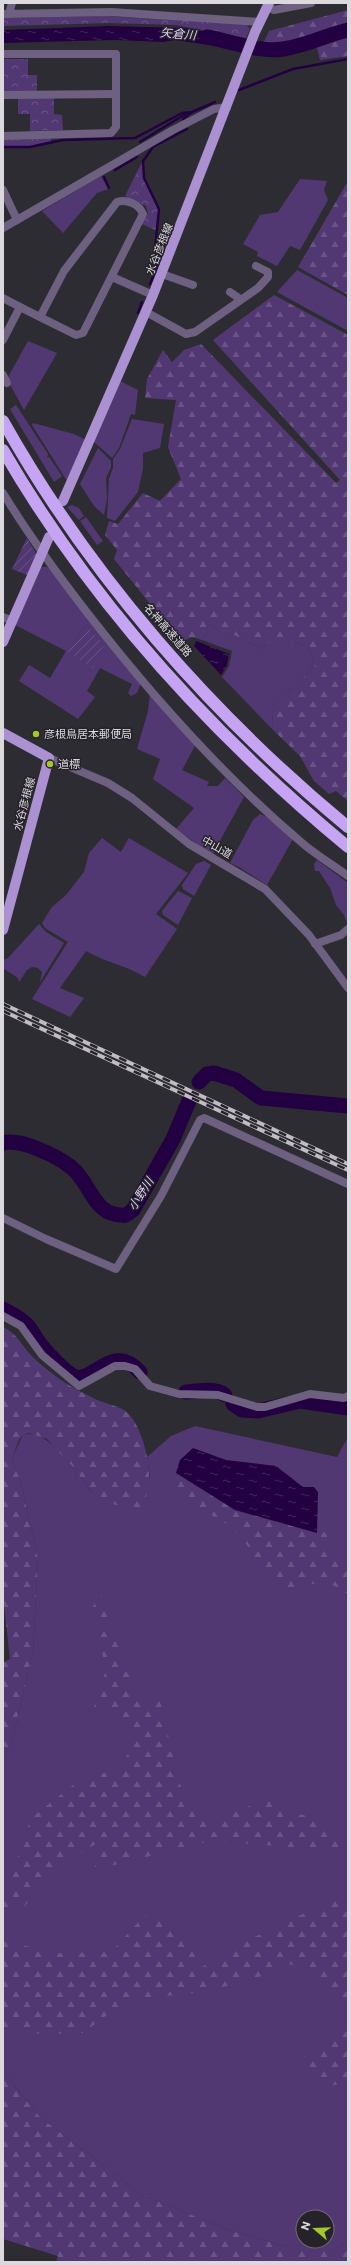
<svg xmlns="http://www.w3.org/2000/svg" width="351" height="2265" viewBox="0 0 351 2265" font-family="Commissioner,'Noto Sans JP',sans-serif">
<defs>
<pattern id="forest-firs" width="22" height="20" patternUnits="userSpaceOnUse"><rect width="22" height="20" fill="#523873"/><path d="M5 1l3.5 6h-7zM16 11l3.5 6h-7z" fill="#6a5486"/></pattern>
<pattern id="park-crowns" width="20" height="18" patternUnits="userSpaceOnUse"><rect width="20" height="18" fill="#523873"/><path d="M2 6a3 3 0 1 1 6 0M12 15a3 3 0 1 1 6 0" fill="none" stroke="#6a5486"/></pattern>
<pattern id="garden-furrows" width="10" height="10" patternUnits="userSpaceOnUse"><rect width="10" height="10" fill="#523873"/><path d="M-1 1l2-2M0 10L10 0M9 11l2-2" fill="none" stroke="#6a5486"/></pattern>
<pattern id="water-ripples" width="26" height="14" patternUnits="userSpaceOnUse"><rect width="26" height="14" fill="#230041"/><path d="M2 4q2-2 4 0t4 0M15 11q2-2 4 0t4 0" fill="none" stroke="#42255c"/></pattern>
</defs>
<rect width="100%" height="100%" fill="#2e2c33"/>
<g fill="#523873" fill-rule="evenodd">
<path d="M101,176L108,189L97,193L63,233L42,211Z"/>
<path d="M300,179L327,181L324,190L328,200L300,250L290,246L277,266L257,256L258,252L243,244L260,215L278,212Z"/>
<path d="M297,270L348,298V331L277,292Z"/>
<path d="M28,341L57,353L24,410L7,379Z"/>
<path d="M120,381L138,390L135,415L131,414L119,448L112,458L93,441Z"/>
<path d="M16,405L48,454L47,458L49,457L62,476L54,482L10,409Z"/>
<path d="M132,419L164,424L160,448L143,453V468L138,492L115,521L107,518L109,479L113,468V459L120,449Z"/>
<path d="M33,423L74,434L86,440L67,481L32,425Z"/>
<path d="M98,448L111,461V467L106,478L107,499L104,515L94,506L80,484Z"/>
<path d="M72,505L79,508L84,516L79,520L67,507Z"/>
<path d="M86,517L103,541L97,545L80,521Z"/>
<path d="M41,567H47L51,570L141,683L137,693L131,696L128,693L132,684L100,668L87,691L95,697L78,719L19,681L29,665L50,678L66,651L15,625ZM86,624L104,645L73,644Z"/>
<path d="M210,624L221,632H228L262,649L269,642H295L309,647L315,666L272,707L273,730L222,677L229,666L232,651L202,640Z"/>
<path d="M150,693L196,744L182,770L209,782L207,786H218L225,778L244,797L212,855L176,829L194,808L153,779L160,759L137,749L148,711Z"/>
<path d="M260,814L267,817L293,839L267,885L239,867L230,863L253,820Z"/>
<path d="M102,838L121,852L129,838L188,873L156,914L177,929L145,977C127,966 105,962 86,951L60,988L84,998L70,1017L32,999L68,942L45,928L42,923L52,907L66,895L84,872L89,853Z"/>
<path d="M317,860L348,883V925L344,915L336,905L330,888L319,871H315L314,864Z"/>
<path d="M204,861L211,865L194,896L183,889L182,885L196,864Z"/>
<path d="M178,891L192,898L178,925L163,915L162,911Z"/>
<path d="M39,924L46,932L64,943L40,982L42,972L38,968L32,967L27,970L19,982L18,978L3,968V960L8,958Z"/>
<path d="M195,1426L337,1457L348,1437V2241L333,2250H299L232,2231L142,2195L40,2117L3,2071V1759L12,1740L33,1652L38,1558L21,1483L12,1458L23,1435C48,1426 79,1475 92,1493L150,1477L147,1457L171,1436ZM303,2217H327V2241H303Z"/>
</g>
<g fill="url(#forest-firs)">
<path d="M348,10V56L320,60L316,44L289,50L259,52L269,31Z"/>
<path d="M348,181V295L298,267Z"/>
<path d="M274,295L348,335V801L336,791L329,794L314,781L300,756L273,730L272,707L315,666L309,647L295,642H269L262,649L228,632H221L210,624L202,640L192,637L181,642L114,559L117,550L105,535L109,521L118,524L143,493L160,501L181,479L168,447L176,400L145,398L147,379L163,350L172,362L184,350L201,344L336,483L340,480L213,340Z"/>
<path d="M3,1327C16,1333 21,1344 30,1354C38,1363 49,1371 58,1378C69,1386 83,1393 95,1399C104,1403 115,1405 124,1410C141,1421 151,1463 149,1482C147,1494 146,1505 135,1510L109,1503L92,1493L73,1467L47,1439L29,1433L23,1435L19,1440L12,1458L21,1483L38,1558L33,1652L12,1740L3,1759V1663L10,1659L3,1595Z"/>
<path d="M176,1473L235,1510L317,1533L326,1532L331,1556L340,1566L347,1562L348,1534V1594L329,1583L308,1584L295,1590H285L260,1567L245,1542L232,1527L178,1496C171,1488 171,1482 176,1473Z"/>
<path d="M100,1592L136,1694L160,1701L182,1792L206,1825L267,1798L286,1801L288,1812L319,1818L347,1851L210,1841L94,1870L103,1840L54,1868L25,1906L3,1918V1900L31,1818L82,1778L118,1770L132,1747L131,1725L94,1707L106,1670L92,1609Z"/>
<path d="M348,1900V2003L291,1964L246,1982L194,1993L127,2000L83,2033L45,2034L3,2030V1941L58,1953L111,1952L144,1916L180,1928L201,1968L239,1942L262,1934L329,1901Z"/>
<path d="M348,2022V2084L323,2086L303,2058Z"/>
<path d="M3,2071L40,2117L142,2195L232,2231L299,2250H333L348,2241V2262H56L58,2256L3,2239Z"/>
</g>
<g fill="url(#park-crowns)">
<path d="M101,16L246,24L250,29L246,38L176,25L109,23L3,26V18Z"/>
<path d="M3,59H28V75H37V91H3Z"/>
<path d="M18,98H54V114L62,115L63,130L30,131V114H18Z"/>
<path d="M51,138V141L30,146H3V139Z"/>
<path d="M142,162L144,178L159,209L157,231L142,224L148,213L146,206L125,196Z"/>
</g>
<g fill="url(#garden-furrows)">
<path d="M27,538L37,555L27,575L12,569Z"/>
<path d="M86,624L104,645L93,668L66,651L73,644Z"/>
</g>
<g fill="url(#water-ripples)">
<path d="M109,26L183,28L237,37L215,46L175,40L163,42L114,40L3,43V30Z"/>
<path d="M196,641L229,654L227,665L221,675L194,646Z"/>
<path d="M193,1448L226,1460L276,1466L303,1487H314L318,1492L317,1533L235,1510L176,1473L180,1460Z"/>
</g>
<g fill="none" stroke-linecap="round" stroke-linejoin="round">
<g stroke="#230041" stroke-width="2.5">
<path d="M239,90L293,69L348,59"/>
<path d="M183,119L192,112"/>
<path d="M140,142L187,113"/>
<path d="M3,147H30L63,140L135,138L182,113L192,112L215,102"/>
<path d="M115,170L137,157"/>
<path d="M104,177L109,188"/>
<path d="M150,284L164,251L155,249L159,209L144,178L143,161L153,147L187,129"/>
<path d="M138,313L142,302"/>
</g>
<g stroke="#230041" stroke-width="15">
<path d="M207,37C231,41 259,53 283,49C306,46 326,35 348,30"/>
<path d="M199,1082L207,1074L214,1073L236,1080L261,1098L348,1106"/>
<path d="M3,1143C20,1138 57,1156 71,1167C91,1182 93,1218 126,1215L133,1210L173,1139L189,1101"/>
<path d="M3,1309C12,1314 21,1318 28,1326C32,1331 35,1336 38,1341C44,1350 67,1374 76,1377C93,1382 113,1342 140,1372"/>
<path d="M186,1392C199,1391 215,1387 225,1395"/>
<path d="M233,1404L242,1410L258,1411L300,1401L348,1408"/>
</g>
<g stroke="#6d6080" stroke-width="8">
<path d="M267,7L274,10L311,3"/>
<path d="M3,14L111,12L260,22"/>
<path d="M9,14L12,3"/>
<path d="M3,54H116V127L111,133L3,136"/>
<path d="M3,95L116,94"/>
<path d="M3,190L17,220"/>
<path d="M3,228L173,130L214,109L227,107"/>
<path d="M162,274L193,285"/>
<path d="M112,277L153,295"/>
<path d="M230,292L240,299"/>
<path d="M3,298C27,311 52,323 76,335L83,333L143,214C139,204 127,199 117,202L64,271L40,317"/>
<path d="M146,312L186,334L195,332L258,288L268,277V272L256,266"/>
<path d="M3,340L20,307"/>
<path d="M3,375L7,383"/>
<path d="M3,493C29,536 58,575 89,615C152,696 222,775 301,842C316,855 333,865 348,876"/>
<path d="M3,617L13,621"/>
<path d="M49,758L108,783L132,798L189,844L265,889L309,935L348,988"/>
<path d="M315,944L341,935L348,929"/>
<path d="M3,1218L46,1239L116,1269L161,1196L200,1120L204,1118L348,1184"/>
<path d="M3,1316L21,1326L42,1355L79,1386L115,1366H125L135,1369L150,1386L179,1394L218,1395L257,1407H265L310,1394L344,1398L348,1396"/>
</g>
<g stroke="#ab91d2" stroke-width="10">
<path d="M63,501L153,295L255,32L269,3"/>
<path d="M3,642L49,537"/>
<path d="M3,733L49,758L3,930"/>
</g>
<g stroke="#c4a4f3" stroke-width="12">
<path d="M3,421C90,576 211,714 348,827"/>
<path d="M3,450C91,602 213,735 348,847"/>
</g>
<g stroke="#bfbdc2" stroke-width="4">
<g id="rail">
<path d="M3,1004L348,1164"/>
<path d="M3,1011L348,1170"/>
</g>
</g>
<use href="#rail" stroke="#252229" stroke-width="2.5" stroke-dasharray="8" stroke-linecap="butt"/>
</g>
<g fill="#a4c825" stroke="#252229" stroke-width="1.5">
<circle cx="36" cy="734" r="4"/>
<circle cx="50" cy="764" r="4"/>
</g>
<g text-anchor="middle" stroke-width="3" stroke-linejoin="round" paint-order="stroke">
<g font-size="11" fill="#dbd9de" stroke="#252229">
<text transform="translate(159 249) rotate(-68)" y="4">水谷彦根線</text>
<text transform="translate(168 630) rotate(49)" y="4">名神高速道路</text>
<text transform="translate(24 804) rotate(-75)" y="4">水谷彦根線</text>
<text transform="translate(217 847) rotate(29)" y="4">中山道</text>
</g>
<g font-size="11" fill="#dbd9de" stroke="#252229" text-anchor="start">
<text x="44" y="738">彦根鳥居本郵便局</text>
<text x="58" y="768">道標</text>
</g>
<g font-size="12" font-style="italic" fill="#dfcff8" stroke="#252229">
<text transform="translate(178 34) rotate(5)" y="4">矢倉川</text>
<text transform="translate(141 1194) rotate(-57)" y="4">小野川</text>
</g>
</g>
<rect width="351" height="2265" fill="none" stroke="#dbd9de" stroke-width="8"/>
<g transform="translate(315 2229) rotate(289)"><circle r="19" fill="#252229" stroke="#6e6b71"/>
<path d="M0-3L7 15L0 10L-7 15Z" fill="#a4c825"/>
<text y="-6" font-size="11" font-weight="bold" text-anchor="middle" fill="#dbd9de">N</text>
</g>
</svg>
